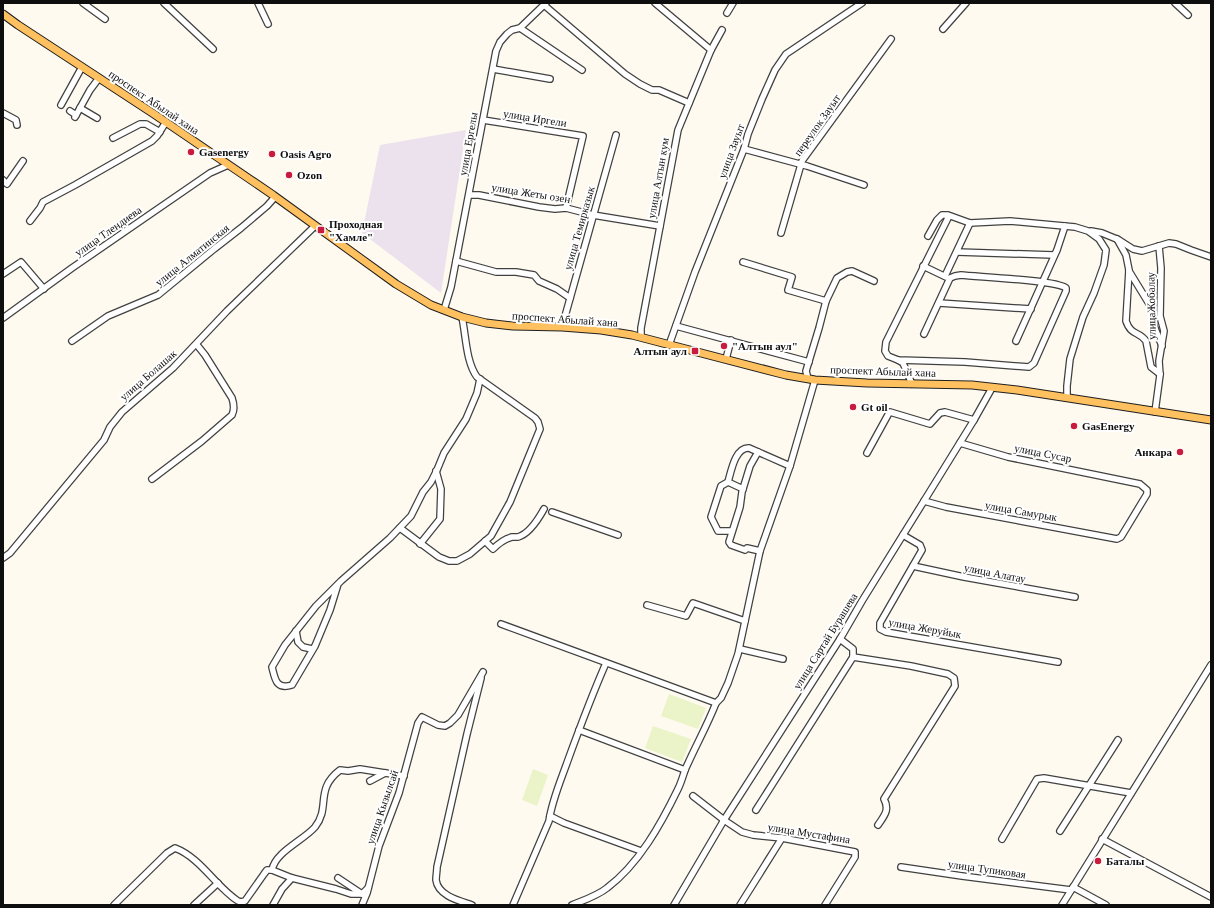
<svg xmlns="http://www.w3.org/2000/svg" width="1214" height="908" viewBox="0 0 1214 908" font-family="'Times New Roman',serif">
<rect width="100%" height="100%" fill="#fffaf0"/>
<path fill="#ebe2ee" d="M466,130L441,293L362,233L380,145Z"/>
<g fill="#ebf3c8">
<path d="M669,694L706,708L698,729L661,716Z"/>
<path d="M653,726L691,739L682,762L645,748Z"/>
<path d="M533,769L548,775L537,806L522,800Z"/>
</g>
<g fill="none" stroke-linecap="round" stroke-linejoin="round">
<g stroke="#414141" stroke-width="8">
<g id="minor">
<path d="M83,3L105,19"/>
<path d="M164,3L213,49"/>
<path d="M258,3L268,24"/>
<path d="M655,3L711,50"/>
<path d="M1175,3L1188,15"/>
<path d="M544,5L625,74L640,84L652,90H659L689,103"/>
<path d="M727,13L733,3"/>
<path d="M520,28L582,70"/>
<path d="M943,29L966,3"/>
<path d="M493,69L550,79"/>
<path d="M61,105L82,67"/>
<path d="M80,108L97,118"/>
<path d="M70,111L76,115"/>
<path d="M3,113L16,120L17,125"/>
<path d="M75,117L90,90L99,78"/>
<path d="M483,120L583,136L566,208"/>
<path d="M113,138L140,124H146L160,132"/>
<path d="M744,149L807,166L864,185"/>
<path d="M3,180L7,184L23,161"/>
<path d="M469,195H479L539,207L555,209L566,208L593,215L660,226"/>
<path d="M30,221L40,208L43,202L75,185L152,141L157,136L166,122"/>
<path d="M1091,231L1102,233L1119,240L1133,249L1142,251L1169,243L1176,244L1191,250L1211,257"/>
<path d="M781,233L802,161L891,39"/>
<path d="M928,236L937,220L942,215H948L970,223L1010,221L1075,227L1088,231L1099,239L1106,250L1104,265L1094,293L1083,317L1070,359L1067,386V398"/>
<path d="M1117,239L1126,255L1129,270L1126,321C1131,336 1139,331 1146,341L1151,367L1160,374"/>
<path d="M957,252L1054,255"/>
<path d="M456,261L496,272H516L534,275L539,281L557,289L570,298"/>
<path d="M743,262L792,277L788,290L826,301"/>
<path d="M923,266L946,277"/>
<path d="M1129,271L1151,307L1153,313L1154,326L1162,346"/>
<path d="M3,274L21,262L44,289"/>
<path d="M945,276L970,223"/>
<path d="M939,303L1031,309"/>
<path d="M444,310L451,287L496,51L500,42L507,34L512,30L520,28L546,3"/>
<path d="M3,318L72,268L210,173L228,165"/>
<path d="M676,326L809,362"/>
<path d="M562,327L616,135"/>
<path d="M924,334L950,278L955,276L961,275C979,277 1055,280 1066,288V291L1034,363L1029,367L965,362L898,360L888,356L885,351L886,342L949,216"/>
<path d="M641,337V328L678,130L711,50L722,30"/>
<path d="M72,341L108,316L158,295L214,249L241,228L267,206L275,197"/>
<path d="M1016,341L1057,250L1065,226"/>
<path d="M669,345L695,272L744,149L748,134L762,99L775,70L786,54L862,3"/>
<path d="M726,359L731,340"/>
<path d="M898,360L903,363L912,384"/>
<path d="M808,379L806,371L819,328L826,301L837,278L847,272L852,271L874,281"/>
<path d="M1155,412L1160,375L1159,361L1164,331L1160,316L1161,268L1159,246"/>
<path d="M758,452L750,466L742,492L740,507L729,542L731,545L745,550L747,548L760,551"/>
<path d="M867,453L889,413L890,412L930,424L940,413L945,412L974,420"/>
<path d="M152,479L202,441L232,415C235,409 234,404 232,398L205,355L197,345"/>
<path d="M728,482L743,489"/>
<path d="M924,501L946,507L1117,539L1121,537L1147,494V490L1140,484L1008,457L960,443"/>
<path d="M552,512L618,535"/>
<path d="M400,528L439,557L449,561H457L470,554L491,536L510,502L540,429L538,422L535,418L477,377C466,362 466,336 462,317"/>
<path d="M732,531H718L711,517L721,486L728,482C731,472 735,447 749,448L790,466"/>
<path d="M903,535L920,545L922,550L880,623V629L886,632L1058,662"/>
<path d="M485,541L493,549C498,544 504,539 512,537C514,537 516,537 518,537C529,534 539,518 544,509"/>
<path d="M420,544L440,519L441,489L436,471"/>
<path d="M3,558L10,553L104,440L110,427L122,412L173,368L227,311L315,226"/>
<path d="M913,566L964,577L1075,597"/>
<path d="M338,584L330,610L315,646L292,685C276,690 275,679 272,667L285,645L316,606L341,581L390,538L411,516L423,492L431,482L437,470L444,453L466,419L477,393L480,379"/>
<path d="M647,605L686,616L693,603L745,621"/>
<path d="M501,624L716,703"/>
<path d="M296,631L298,642L303,647L312,649"/>
<path d="M840,639L853,649V657"/>
<path d="M740,649L783,659"/>
<path d="M579,730L685,770"/>
<path d="M370,781L385,773"/>
<path d="M693,796L724,820L742,832L753,835L782,838L855,852V857L825,905"/>
<path d="M756,810L853,657L911,666L948,674L954,678L955,686L884,799C890,810 884,816 878,825"/>
<path d="M550,816L564,823L641,851"/>
<path d="M1060,831L1118,740"/>
<path d="M1002,839L1037,779L1044,778L1131,793"/>
<path d="M1102,839L1211,897"/>
<path d="M901,867L962,876L1071,890"/>
<path d="M272,870C275,852 304,840 315,827C331,807 314,790 340,770L348,771L360,769L404,776"/>
<path d="M338,878L362,894"/>
<path d="M1073,887L1106,905"/>
<path d="M114,905L167,853L175,848C201,858 216,887 238,901L241,902L245,901L264,874L267,870H272L292,878L336,889L351,894H362L368,888"/>
<path d="M194,905L218,883"/>
<path d="M273,905L282,889L292,878"/>
<path d="M362,905L367,893L379,846L399,793L418,723L422,717L438,725L445,726L450,723L458,715L483,672"/>
<path d="M472,905C460,901 438,896 436,880C436,876 437,871 437,867L467,734L481,678"/>
<path d="M513,905L549,821C552,800 561,780 568,760C580,727 592,695 606,663"/>
<path d="M572,905C584,900 597,896 607,888C639,864 661,824 678,789C681,783 683,776 685,770C695,747 707,726 716,703L721,698L728,683L738,654L760,551L790,466L815,380"/>
<path d="M674,905L724,820L840,639L862,601L924,501L974,420L992,388"/>
<path d="M740,905L782,838"/>
<path d="M1062,905L1211,665"/>
</g>
</g>
<g stroke="#1f1f1f" stroke-width="9">
<path id="major" d="M3,14L18,25L154,114L273,195L396,284L431,305L462,317L486,323L513,326L562,327L601,330L632,335L786,375L815,380L867,383L972,385L1017,390L1211,420"/>
</g>
<use href="#minor" stroke="#fff" stroke-width="5.5"/>
<use href="#major" stroke="#ffc160" stroke-width="7"/>
</g>
<g fill="#c91b3d" stroke="#fff" stroke-width="1.5">
<circle cx="191" cy="152" r="4"/>
<circle cx="272" cy="154" r="4"/>
<circle cx="289" cy="175" r="4"/>
<rect x="317" y="226" width="8" height="8" rx="2"/>
<circle cx="724" cy="346" r="4"/>
<rect x="691" y="347" width="8" height="8" rx="2"/>
<circle cx="853" cy="407" r="4"/>
<circle cx="1074" cy="426" r="4"/>
<circle cx="1180" cy="452" r="4"/>
<circle cx="1098" cy="861" r="4"/>
</g>
<g text-anchor="middle" stroke-width="4" stroke-linejoin="round" paint-order="stroke">
<g font-size="11" fill="#0e0e0e" stroke="#fff">
<text transform="translate(154 102) rotate(34)" y="4">проспект Абылай хана</text>
<text transform="translate(535 118) rotate(9)" y="4">улица Иргели</text>
<text transform="translate(817 125) rotate(-55)" y="4">переулок Зауыт</text>
<text transform="translate(468 144) rotate(-80)" y="4">улица Ергелы</text>
<text transform="translate(731 151) rotate(-70)" y="4">улица Зауыт</text>
<text transform="translate(658 178) rotate(-80)" y="4">улица Алтын кум</text>
<text transform="translate(531 193) rotate(9)" y="4">улица Жеты озен</text>
<text transform="translate(579 228) rotate(-74)" y="4">улица Темирказык</text>
<text transform="translate(108 231) rotate(-35)" y="4">улица Тлендиева</text>
<text transform="translate(192 255) rotate(-39)" y="4">улица Алматинская</text>
<text transform="translate(1151 306) rotate(-91)" y="4">улицаЖобалау</text>
<text transform="translate(565 319) rotate(4)" y="4">проспект Абылай хана</text>
<text transform="translate(883 371) rotate(2)" y="4">проспект Абылай хана</text>
<text transform="translate(148 375) rotate(-41)" y="4">улица Болашак</text>
<text transform="translate(1043 453) rotate(11)" y="4">улица Сусар</text>
<text transform="translate(1021 511) rotate(10)" y="4">улица Самурык</text>
<text transform="translate(995 573) rotate(11)" y="4">улица Алатау</text>
<text transform="translate(925 628) rotate(10)" y="4">улица Жеруйык</text>
<text transform="translate(825 641) rotate(-58)" y="4">улица Сартай Бурашева</text>
<text transform="translate(382 807) rotate(-71)" y="4">улица Кызылсай</text>
<text transform="translate(809 833) rotate(9)" y="4">улица Мустафина</text>
<text transform="translate(987 869) rotate(8)" y="4">улица Тупиковая</text>
</g>
<g font-size="11" font-weight="bold" fill="#0e0e0e" stroke="#fff" text-anchor="start">
<text x="199" y="156">Gasenergy</text>
<text x="280" y="158">Oasis Agro</text>
<text x="297" y="179">Ozon</text>
<text x="329" y="228">Проходная<tspan x="329" dy="13">"Хамле"</tspan></text>
<text x="732" y="350">"Алтын аул"</text>
<text x="687" y="355" text-anchor="end">Алтын аул</text>
<text x="861" y="411">Gt oil</text>
<text x="1082" y="430">GasEnergy</text>
<text x="1172" y="456" text-anchor="end">Анкара</text>
<text x="1106" y="865">Баталы</text>
</g>
</g>
<rect width="1214" height="908" fill="none" stroke="#0e0e0e" stroke-width="8"/>
</svg>
